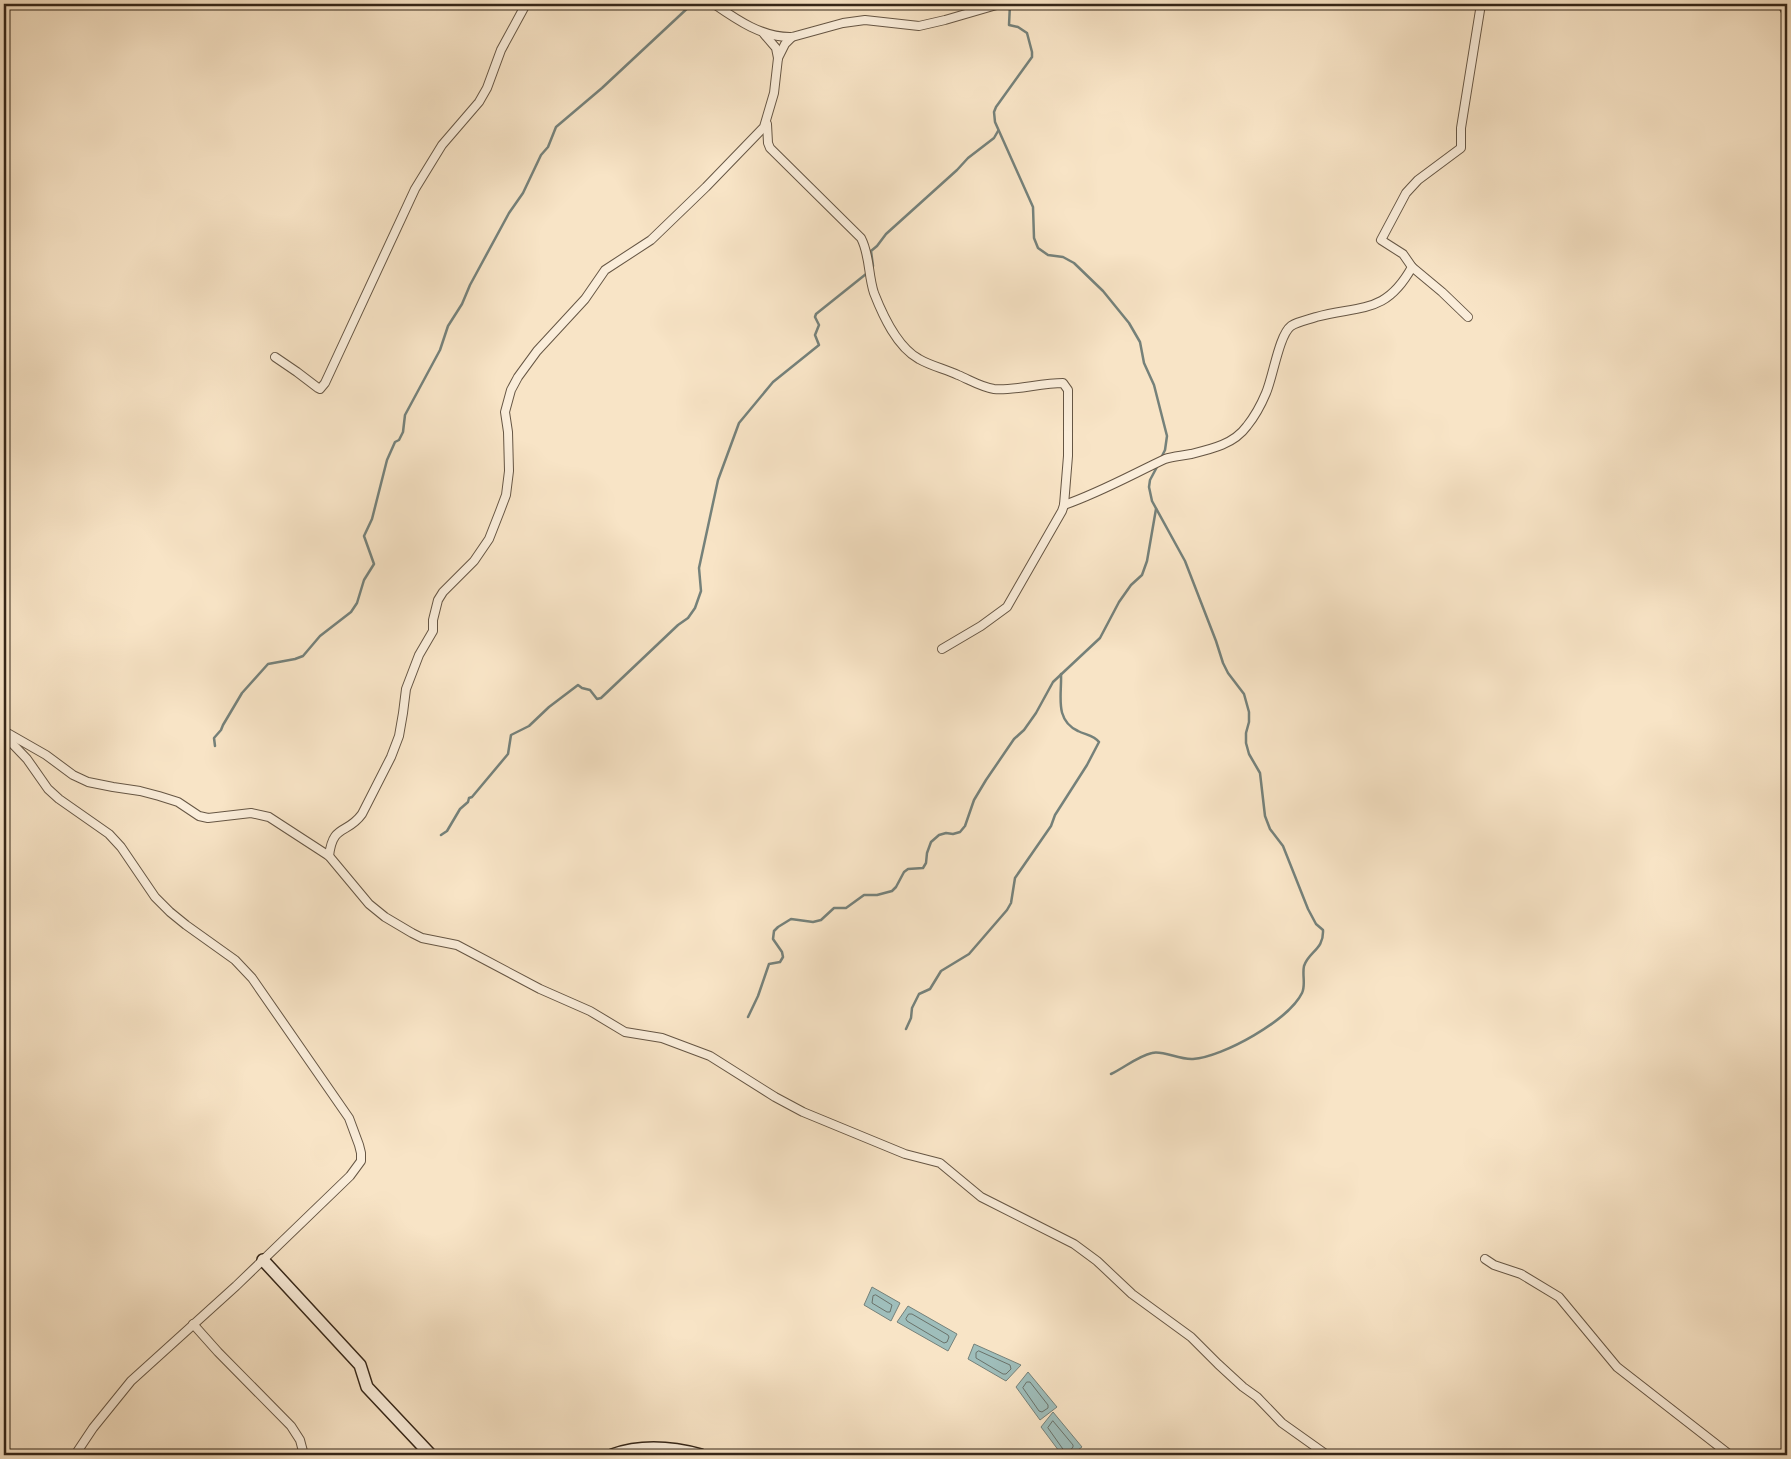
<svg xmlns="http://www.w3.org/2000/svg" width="1791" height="1459" viewBox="0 0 1791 1459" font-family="'IM FELL Double Pica',serif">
<rect width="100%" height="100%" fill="#f8e4c6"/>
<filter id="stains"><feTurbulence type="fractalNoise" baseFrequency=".004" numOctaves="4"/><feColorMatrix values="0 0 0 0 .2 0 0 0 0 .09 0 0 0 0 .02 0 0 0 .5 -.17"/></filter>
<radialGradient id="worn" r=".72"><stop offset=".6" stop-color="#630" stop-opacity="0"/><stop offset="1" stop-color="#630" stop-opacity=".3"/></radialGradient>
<g fill="#9fbebb" stroke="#75817a">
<path d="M872,1287L900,1303L891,1321L864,1305Z"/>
<path d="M908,1306L957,1334L948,1351L897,1322Z"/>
<path d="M974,1344L1021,1365L1006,1381L968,1359Z"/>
<path d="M1028,1372L1057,1407L1040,1420L1016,1387Z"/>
<path d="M1053,1412L1082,1447L1071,1455H1062L1041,1427Z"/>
</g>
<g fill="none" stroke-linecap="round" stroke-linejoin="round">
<g stroke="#6a726a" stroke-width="1">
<path d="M876,1295L892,1305L890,1312H887L872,1303L873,1296Z"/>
<path d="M909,1314H912L948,1335L949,1337L947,1342L944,1343L907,1321L906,1319Z"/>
<path d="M979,1351L1010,1365L1011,1369L1006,1374H1003L976,1358V1353Z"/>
<path d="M1027,1382H1030L1048,1405V1408L1042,1412L1039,1411L1023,1388Z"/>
<path d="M1053,1421L1073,1445V1447L1068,1453L1065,1452L1048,1428Z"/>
</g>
<g stroke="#75817a" stroke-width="2.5">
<path d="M1010,4L1009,25L1018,27L1027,33L1032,52V57L996,107L994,112L995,122L1033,207L1034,238L1038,248L1048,255L1063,257L1074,263L1103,291L1129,323L1140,342L1144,363L1154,385L1167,436L1165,450L1161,458"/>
<path d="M872,268L873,266L871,251L877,246L886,234L957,170L968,158L994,138L998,131"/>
<path d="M215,746L214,738L221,730L223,725L242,693L268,664L295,659L303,656L320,636L351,612L357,603L364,580L374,564L364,536L372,519L387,460L395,442L399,440L403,432L405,415L440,350L448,326L462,304L470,285L509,213L523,193L541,155L548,147L556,127L602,88L692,4"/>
<path d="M441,835L447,831L460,809L468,802L469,798L472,797L508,754L511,735L529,726L549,707L578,685L582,688L590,690L597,699L601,698L678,625L688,618L695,608L701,591L699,568L718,480L739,423L773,382L819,345L815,335L819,325L815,317L816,314L866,274"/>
<path d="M748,1017L758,996L769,964L780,962L783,957L782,952L773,939L774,931L778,927L791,919L813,922L821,920L834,908H846L864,895H877L892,891L896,887L904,872L908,869L923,868L926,863L927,853L931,842L939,835L946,833L953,834L960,832L965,826L974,800L986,780L1014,739L1024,730L1036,713L1053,682L1100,638L1119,602L1131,585L1142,575L1147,561L1156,509"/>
<path d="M906,1029L911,1018L912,1008L919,994L930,989L941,971L969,954L1007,910L1011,903L1015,878L1051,826L1055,815L1087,765L1099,742C1094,735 1086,735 1078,731C1054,720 1062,695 1061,674"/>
<path d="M1111,1074C1124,1068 1138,1056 1152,1053C1163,1050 1179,1060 1193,1059C1223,1057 1289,1020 1302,993C1306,985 1302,975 1304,966C1309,951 1324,950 1323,930L1316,924L1308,909L1283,846L1270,829L1265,816L1260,773L1249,754L1246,743V733L1249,722V712L1244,694L1228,673L1223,663L1216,641L1185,561L1152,501L1149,487L1150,480L1158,465"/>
</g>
<g stroke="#665644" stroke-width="10">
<g id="street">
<path d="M714,4C737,20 763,38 792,37L843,23L865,20L919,26L945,20L1000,4"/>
<path d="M1718,4L1731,5L1749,4"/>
<path d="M1782,4L1787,14"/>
<path d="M764,34L776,48L778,58"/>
<path d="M767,124L768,143L770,148L861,238C870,255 868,275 874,293C883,316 897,347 919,359C931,366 945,369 958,375C970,380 981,387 994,389C1013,391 1041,383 1063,383L1068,390V456L1064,505L1062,511L1007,607L981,626L942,649"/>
<path d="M1468,317L1442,292L1412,267L1403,254L1381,240L1406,193L1418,180L1461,148V128L1481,4"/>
<path d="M275,357L297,372L318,388L320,389L325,383L415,189L442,145L479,102L487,88L501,50L526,4"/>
<path d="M1064,505C1099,493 1131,475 1165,459C1173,456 1182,456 1191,454C1212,449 1234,444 1247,426C1255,416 1261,405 1266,393C1273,377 1279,335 1291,326C1299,321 1308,320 1316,317C1362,305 1386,314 1412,267"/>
<path d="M4,731L46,755L73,775L88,782L113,787L140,791L159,796L178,802L199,816L208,818L251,813L269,817L329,856L369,904L385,917L412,933L422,938L457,945L540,989L590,1011L625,1032L662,1038L710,1056L775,1097L803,1112L905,1154L940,1163L981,1197L1074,1244L1097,1261L1132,1294L1191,1337L1218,1364L1243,1387L1257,1397L1282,1423L1327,1455"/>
<path d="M4,735L27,759L48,789L59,799L109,834L121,847L155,897L170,912L186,925L235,960L252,978L349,1118L359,1145L361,1153V1161L350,1176L236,1286L131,1381L93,1428L75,1455"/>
<path d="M329,856C333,823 347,835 362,814L391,757L399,736L403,713L406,689L419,655L433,631V620L438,600L443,592L474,561L489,539L500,511L506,495L509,471L508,432L505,412L511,390L518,377L537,351L585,299L605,270L651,240L706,187L764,127L774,93L778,58L785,44L792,37"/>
<path d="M1485,1259L1494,1265L1521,1274L1559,1297L1617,1367L1730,1455"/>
<path d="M193,1324L218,1352L291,1426L300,1440L304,1455"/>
</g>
</g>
<g stroke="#352618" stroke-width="14">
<g id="secondary">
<path d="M263,1260L360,1365L367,1387L431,1455"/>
<path d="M612,1455C640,1445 672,1447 701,1455"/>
</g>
</g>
<use href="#street" stroke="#faedda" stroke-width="8"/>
<use href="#secondary" stroke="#faedda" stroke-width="11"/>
</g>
<rect width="1791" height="1459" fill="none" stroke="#f8e4c6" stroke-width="20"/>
<rect x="5" y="5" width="1781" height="1449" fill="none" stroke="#352618" stroke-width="2.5"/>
<rect x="10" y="10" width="1771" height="1439" fill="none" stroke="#352618"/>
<rect width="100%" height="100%" filter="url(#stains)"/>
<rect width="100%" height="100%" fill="url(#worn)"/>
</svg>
